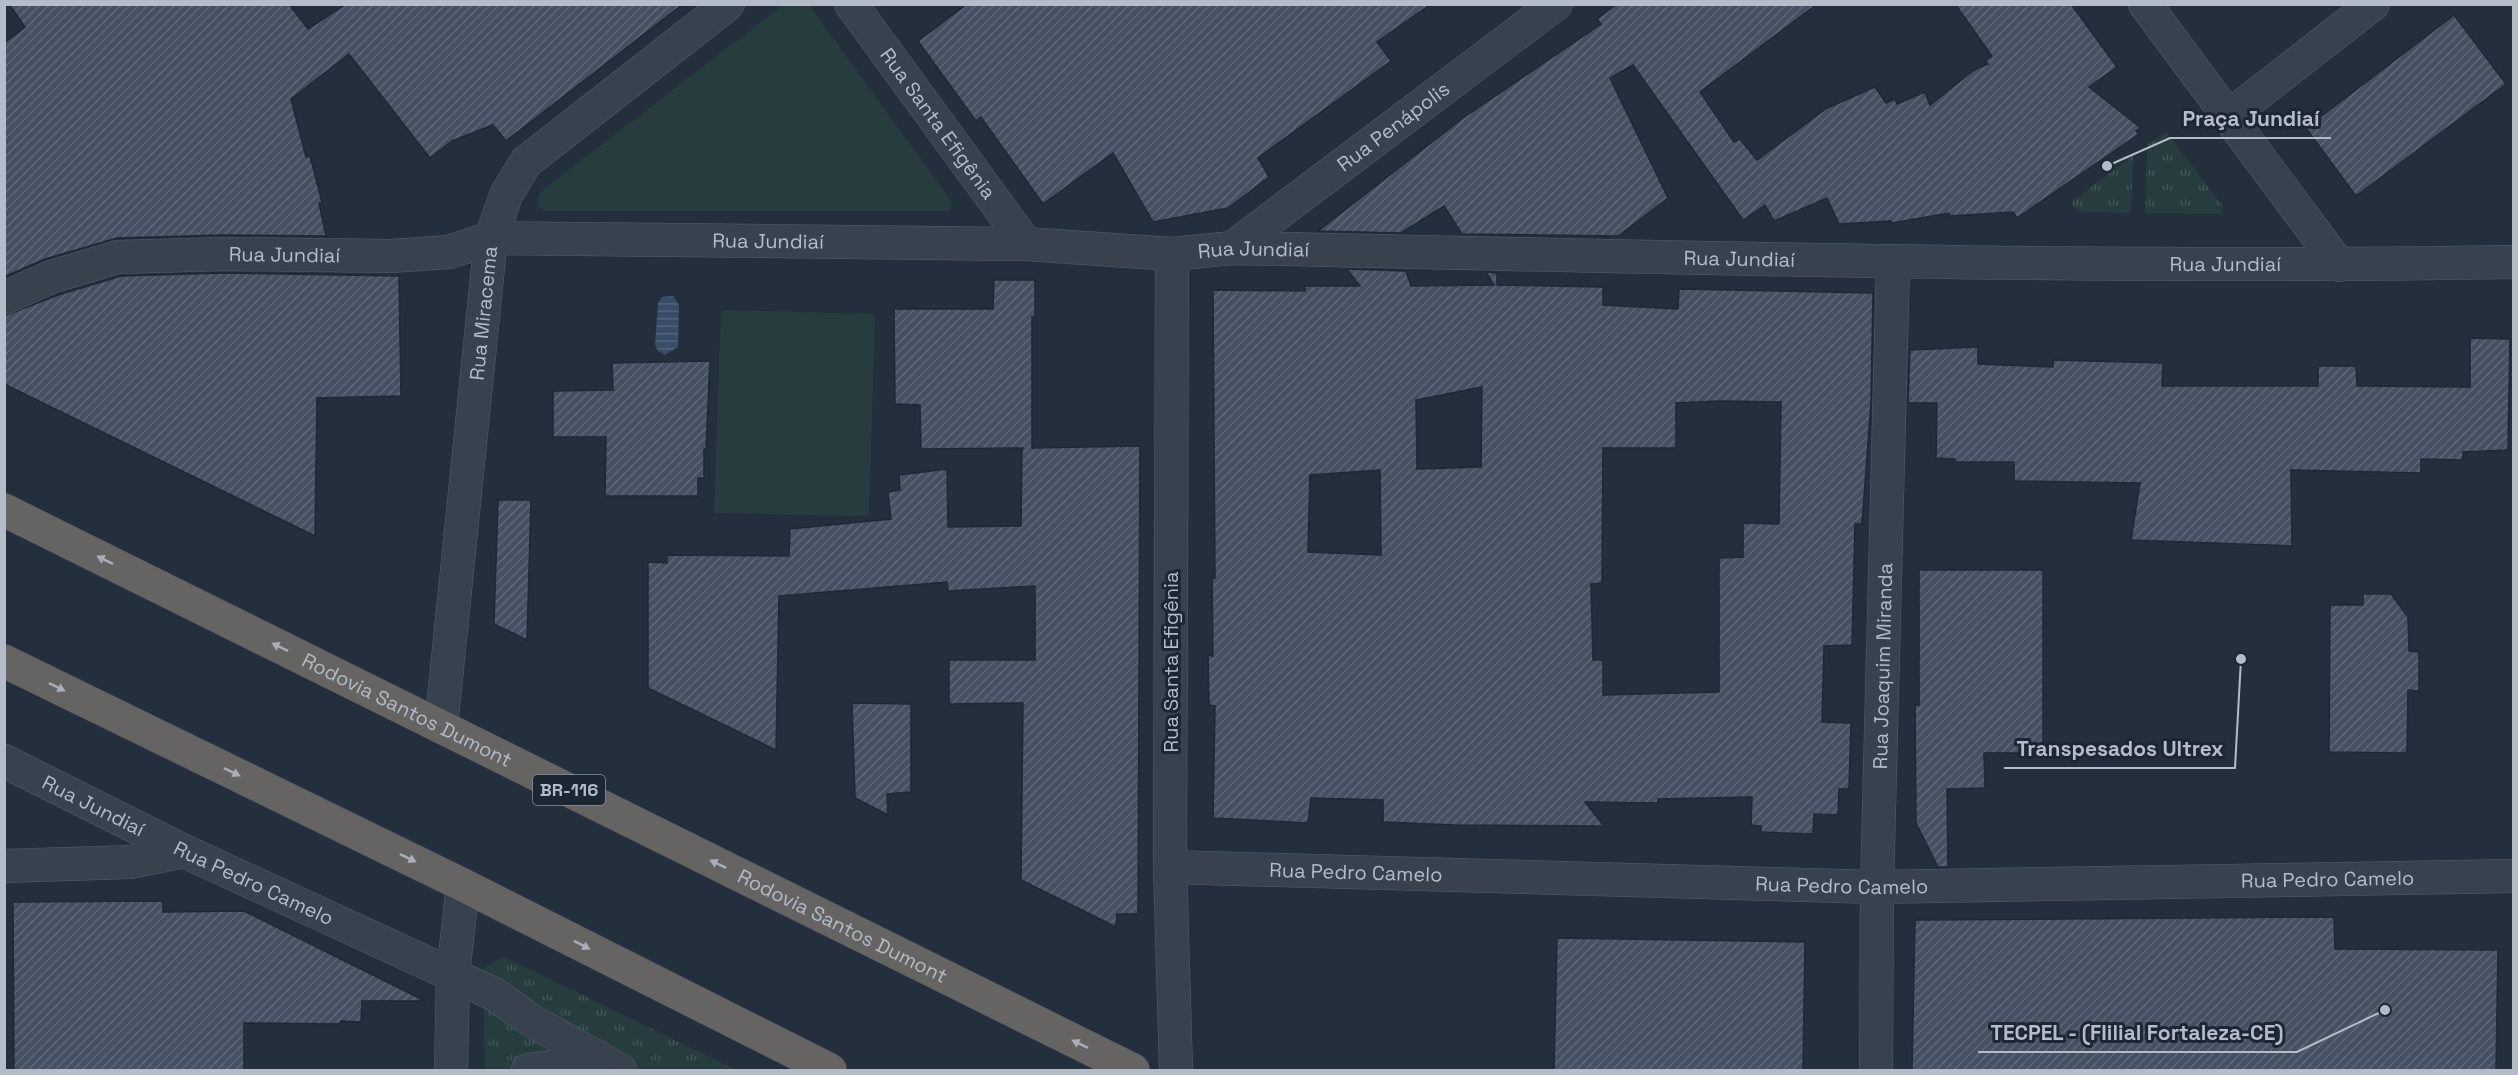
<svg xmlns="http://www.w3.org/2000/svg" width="2518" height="1075" viewBox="0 0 2518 1075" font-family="'Space Grotesk',sans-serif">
<defs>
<pattern id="grass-tufts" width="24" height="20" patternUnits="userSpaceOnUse" patternTransform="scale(1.5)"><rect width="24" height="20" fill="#263c3f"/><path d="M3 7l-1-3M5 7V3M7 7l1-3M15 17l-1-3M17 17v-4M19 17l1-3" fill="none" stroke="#435659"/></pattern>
<pattern id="water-rules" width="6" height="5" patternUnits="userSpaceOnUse" patternTransform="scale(1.5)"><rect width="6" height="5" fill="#394c67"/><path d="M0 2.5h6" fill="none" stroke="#53647b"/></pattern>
<pattern id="building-hatch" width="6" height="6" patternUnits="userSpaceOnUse" patternTransform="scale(1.5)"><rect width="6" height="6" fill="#455162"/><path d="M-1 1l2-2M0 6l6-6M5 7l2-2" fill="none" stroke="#5d6877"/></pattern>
</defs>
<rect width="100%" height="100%" fill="#242f3e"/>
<g fill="url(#grass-tufts)">
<path d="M2166,132L2223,206L2221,214L2145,213L2147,145Z"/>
<path d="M2133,156L2131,213L2078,212L2072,205L2073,200Z"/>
<path d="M503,956L736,1070H485L483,970Z"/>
</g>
<g fill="#263c3f">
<path d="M809,5L952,202L950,211H545L537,206L540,192L783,5Z"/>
<path d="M721,310L875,314L869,516L714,513Z"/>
</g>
<path fill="url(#water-rules)" d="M673,296L679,305L678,347L665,355L658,351L655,345L658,303L662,297Z"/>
<g fill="url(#building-hatch)" stroke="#1f2835" stroke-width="1.5" fill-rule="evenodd">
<path d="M9,4H289L308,29L346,4H683L506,141L493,125L452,141L430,158L349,54L291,99L306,157L310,156L322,202L319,203L326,236L223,235L117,238L45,259L4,277V43L25,27Z"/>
<path d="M967,4H1431L1377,42L1391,61L1258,158L1269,177L1228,208L1153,222L1113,153L1043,204L981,117L976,121L918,41Z"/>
<path d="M1617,4H1817L1700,92L1734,142L1740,139L1757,160L1827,108L1875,87L1886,103L1895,99L1897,104L1925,92L1930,105L1974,70L1988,64L1985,61L1992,56L1955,4H2071L2117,67L2089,87L2141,128L2136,131L2139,134L2017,218L2013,212L1950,216L1949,213L1892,223L1891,221L1839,224L1827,198L1774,221L1765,205L1743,220L1633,65L1610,78L1668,198L1618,236L1462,234L1444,206L1401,233L1318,231L1463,118L1601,24L1597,19Z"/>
<path d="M2454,15L2506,84L2356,196L2306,128Z"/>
<path d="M1347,269L1406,271L1411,286L1494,285L1486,272L1497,273V285L1603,287V305L1678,309L1679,289L1873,293L1871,402L1862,524H1855L1852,645L1824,646L1822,722L1851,723L1849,789H1839L1838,815L1814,814L1813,834L1761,832V826L1751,825L1752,797L1658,799V803L1585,802L1604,826L1454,825L1383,822V800L1311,798L1308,823L1213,818L1215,706L1209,705L1208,655L1213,656L1212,578H1215L1213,290L1305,291V286H1360ZM1482,387L1481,467L1417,469L1416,400ZM1720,401L1781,402L1779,524L1743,523V557L1719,558V692L1603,695V660H1593L1591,584L1602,583L1603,448H1676V403ZM1380,470L1381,555L1308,552L1310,475Z"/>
<path d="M223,273L399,276L401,396L317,398L315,536L4,384V316L58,295L121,276Z"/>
<path d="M994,280H1035V317H1032V448L1140,446L1138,914H1117L1116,927L1021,880L1023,703L949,704V660H1035V586L948,591L947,582L779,596L776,750L648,688V562L667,563V555L789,556L790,529L891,519L888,492L900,490L899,475L947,469L948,527L1021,526L1022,449L1024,448L921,449L920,405L895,404L894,309H993Z"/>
<path d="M2470,338L2510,339L2508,450L2463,452V460L2421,459V473L2291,470L2292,546L2131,540L2140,483L2014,481V462H1955V459L1936,458L1937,403H1908L1910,350L1978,347V364L2053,367V360L2163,363L2162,386H2318V366H2356L2357,386L2470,387Z"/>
<path d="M710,361L706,449H704V478H698V496H605L606,437H553V391L613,390L612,363Z"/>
<path d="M498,500H531L527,640L494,624Z"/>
<path d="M1919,570H2043V753H1984L1985,788L1947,789L1948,867H1938L1916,823L1915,705H1919Z"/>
<path d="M2363,594H2391L2408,617L2409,651L2419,652V691L2408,690L2407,753L2329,752L2330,605H2363Z"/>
<path d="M852,703L911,704V792L887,794L888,815L855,798Z"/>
<path d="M163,901V912L244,911L425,1001H362L361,1022L341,1021L340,1024L244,1023V1071H14L13,902Z"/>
<path d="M2334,917L2335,949L2498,950L2496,1071H1912L1915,920Z"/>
<path d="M1557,938L1805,942L1803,1071H1554Z"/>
</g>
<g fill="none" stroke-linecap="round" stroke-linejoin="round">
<g stroke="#565f6c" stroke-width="34">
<g id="minor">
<path id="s1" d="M851,4L1026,244"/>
<path d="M2145,4L2339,265"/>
<path d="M2228,117L2373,4"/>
<path id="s2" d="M1232,248L1556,4"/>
<path d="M1172,254L1170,867L1176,1070"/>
<path id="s3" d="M4,298L51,277L118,257L223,254L391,256L449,252L491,238L1026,244L1172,254L1232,248C1659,257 2086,269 2514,262"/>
<path id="s4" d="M441,727L491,238L506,195L526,162L728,4"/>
<path id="s5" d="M4,761L184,851L494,994L532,1021L620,1070"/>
<path d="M4,866L130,862L184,851"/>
<path id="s6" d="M1170,867L1877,887L2514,876"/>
<path d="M451,1070L453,974L463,885"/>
<path d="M528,1070L600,1061"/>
<path id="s7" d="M1876,1070L1877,887L1893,263"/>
</g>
</g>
<g stroke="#434c59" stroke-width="34">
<g id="trunk">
<path id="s8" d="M4,510L1133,1070"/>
<path d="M4,661L463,885L830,1070"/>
</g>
</g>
<use href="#minor" stroke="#38414e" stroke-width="33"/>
<use href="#trunk" stroke="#656462" stroke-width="33"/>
</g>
<defs><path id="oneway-solid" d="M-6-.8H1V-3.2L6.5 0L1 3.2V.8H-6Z" transform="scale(1.5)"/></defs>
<g fill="#a8afba">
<use href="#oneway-solid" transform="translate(105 560) rotate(-154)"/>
<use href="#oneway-solid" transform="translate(280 647) rotate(-154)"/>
<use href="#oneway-solid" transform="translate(57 687) rotate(26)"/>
<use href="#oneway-solid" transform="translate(232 772) rotate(26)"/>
<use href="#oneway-solid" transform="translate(408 858) rotate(26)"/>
<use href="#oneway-solid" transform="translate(718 864) rotate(-154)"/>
<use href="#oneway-solid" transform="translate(582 945) rotate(27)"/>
<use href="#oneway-solid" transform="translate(1080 1044) rotate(-154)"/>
</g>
<g text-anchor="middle" stroke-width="6" stroke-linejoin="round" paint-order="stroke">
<rect fill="#1d2633" stroke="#878f9c" stroke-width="1.5" x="533" y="775" width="72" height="30" rx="4.5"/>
<g font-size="18" font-weight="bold" fill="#b4bcc9">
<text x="569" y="796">BR-116</text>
</g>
<g font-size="20" fill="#b4bcc9" stroke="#1d2633">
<text dy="7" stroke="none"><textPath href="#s1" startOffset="148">Rua Santa Efigênia</textPath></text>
<text dy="7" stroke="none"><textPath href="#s2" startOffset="202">Rua Penápolis</textPath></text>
<text dy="7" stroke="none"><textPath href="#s3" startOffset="774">Rua Jundiaí</textPath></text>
<text dy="7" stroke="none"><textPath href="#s3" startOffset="1260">Rua Jundiaí</textPath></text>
<text dy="7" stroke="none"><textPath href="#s3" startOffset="288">Rua Jundiaí</textPath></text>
<text dy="7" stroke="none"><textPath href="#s3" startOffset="1746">Rua Jundiaí</textPath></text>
<text dy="7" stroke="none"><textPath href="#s3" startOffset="2232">Rua Jundiaí</textPath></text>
<text dy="7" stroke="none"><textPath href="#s4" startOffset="416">Rua Miracema</textPath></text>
<text transform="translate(1171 662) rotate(-90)" y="7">Rua Santa Efigênia</text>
<text dy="7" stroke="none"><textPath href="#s7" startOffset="404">Rua Joaquim Miranda</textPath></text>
<text dy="7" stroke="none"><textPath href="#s8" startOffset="450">Rodovia Santos Dumont</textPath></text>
<text dy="7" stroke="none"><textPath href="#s5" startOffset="100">Rua Jundiaí</textPath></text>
<text dy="7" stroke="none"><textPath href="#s6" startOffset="186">Rua Pedro Camelo</textPath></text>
<text dy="7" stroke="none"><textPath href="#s6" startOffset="1158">Rua Pedro Camelo</textPath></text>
<text dy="7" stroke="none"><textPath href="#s6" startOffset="672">Rua Pedro Camelo</textPath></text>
<text dy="7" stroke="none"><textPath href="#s5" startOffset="278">Rua Pedro Camelo</textPath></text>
<text dy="7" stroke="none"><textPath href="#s8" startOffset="936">Rodovia Santos Dumont</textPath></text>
</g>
</g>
<path fill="none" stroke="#b4bcc9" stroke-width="2" d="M2107 166L2170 138H2331M2241 659L2235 768H2004M2385 1010L2297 1052H1978"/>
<g fill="#b4bcc9" stroke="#1d2633" stroke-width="2">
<circle cx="2107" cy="166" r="6"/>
<circle cx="2241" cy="659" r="6"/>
<circle cx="2385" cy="1010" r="6"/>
</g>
<g font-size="21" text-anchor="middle" font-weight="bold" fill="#b4bcc9" stroke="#1d2633" stroke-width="6" stroke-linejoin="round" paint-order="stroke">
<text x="2251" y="126">Praça Jundiaí</text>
<text x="2120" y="756">Transpesados Ultrex</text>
<text x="2137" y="1040">TECPEL - (FIilial Fortaleza-CE)</text>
</g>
<rect width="2518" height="1075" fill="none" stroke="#b4bcc9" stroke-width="12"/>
</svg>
